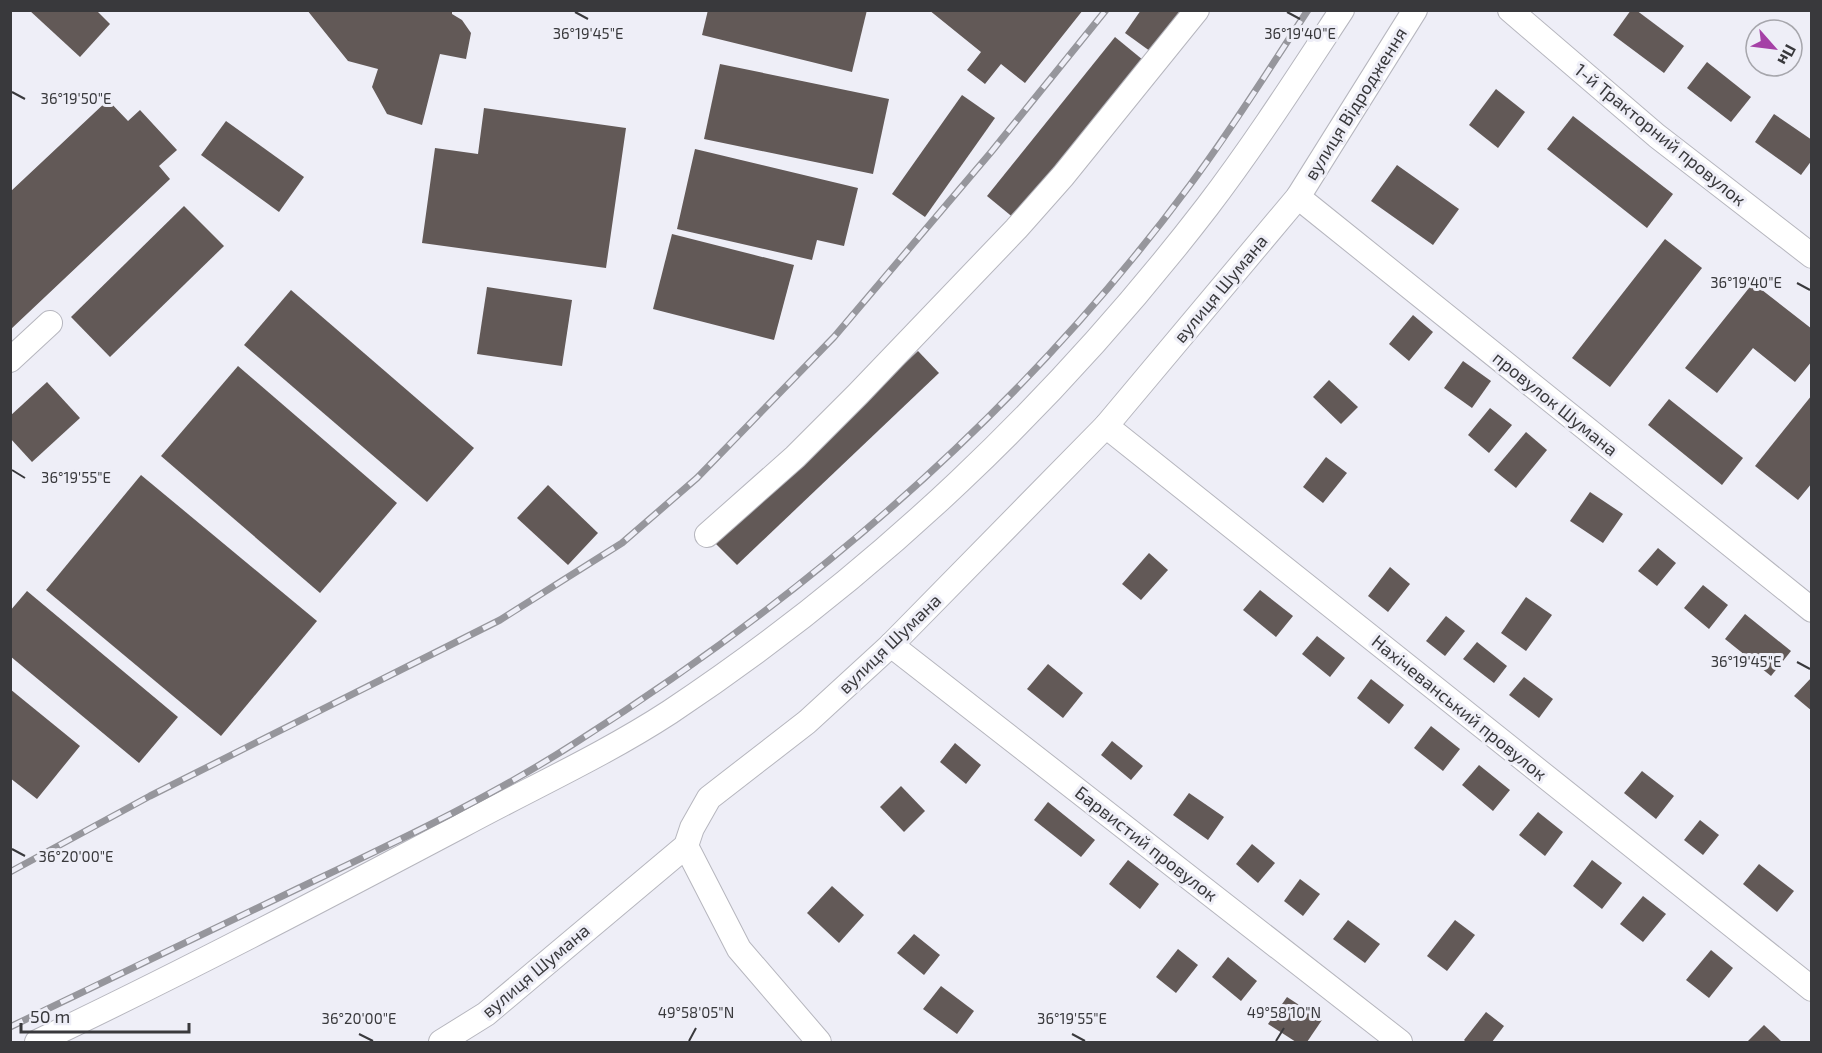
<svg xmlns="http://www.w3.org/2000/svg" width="1822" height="1053" viewBox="0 0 1822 1053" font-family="'Exo 2',sans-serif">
<rect width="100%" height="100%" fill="#eeeef7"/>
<g fill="#625957">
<path d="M29,10H96L110,24L80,57Z"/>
<path d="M307,10H452V14L462,20L471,33L466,59L440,54L422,125L387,114L372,87L378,69L348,61Z"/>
<path d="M708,10H867L852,72L702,35Z"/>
<path d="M929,10H1083L1025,83L1001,64L985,84L967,70L981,52Z"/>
<path d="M1141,10H1185L1154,54L1125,33Z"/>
<path d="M1631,10H1636L1684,46L1664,73L1613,35Z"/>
<path d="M1115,37L1143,60L1015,219L987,196Z"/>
<path d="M1707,62L1751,97L1731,122L1687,88Z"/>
<path d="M720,64L889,99L873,174L704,139Z"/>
<path d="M1496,89L1525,112L1498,148L1469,125Z"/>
<path d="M962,95L995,118L925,217L892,194Z"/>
<path d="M108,100L128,121L140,110L177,150L159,166L170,179L10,330V192Z"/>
<path d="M484,108L626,128L606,268L422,243L435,148L478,154Z"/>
<path d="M1774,114L1812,140V160L1801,175L1755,142Z"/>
<path d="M1573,116L1673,194L1647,228L1547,149Z"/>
<path d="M226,121L304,177L279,212L201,155Z"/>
<path d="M695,149L858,188L844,246L817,240L812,260L677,229Z"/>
<path d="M1397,165L1459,209L1433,245L1371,201Z"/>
<path d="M184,206L224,246L110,357L71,317Z"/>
<path d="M672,234L794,265L774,340L653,309Z"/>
<path d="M1665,239L1702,268L1610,387L1572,358Z"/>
<path d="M1753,283L1812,329V361L1795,382L1753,348L1717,393L1685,368Z"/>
<path d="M487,287L572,300L562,366L477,354Z"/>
<path d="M291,290L474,448L427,502L244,345Z"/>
<path d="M1413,315L1433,332L1409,361L1389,344Z"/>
<path d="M918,351L939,373L737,565L715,543Z"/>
<path d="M1463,361L1491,381L1472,408L1444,388Z"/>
<path d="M238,366L397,503L320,593L161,456Z"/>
<path d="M1329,380L1358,407L1341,424L1313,397Z"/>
<path d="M47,382L80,418L32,462L10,438V416Z"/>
<path d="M1812,395V483L1798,500L1755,466Z"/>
<path d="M1669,399L1743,458L1722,485L1648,425Z"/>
<path d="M1490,408L1512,425L1489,453L1468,435Z"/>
<path d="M1526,432L1547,450L1516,488L1494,470Z"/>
<path d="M1326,457L1347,473L1323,503L1303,487Z"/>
<path d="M141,475L317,621L221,736L46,590Z"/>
<path d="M548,485L598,533L568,565L517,518Z"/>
<path d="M1590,492L1623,514L1603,543L1570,521Z"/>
<path d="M1658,548L1676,563L1657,586L1638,571Z"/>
<path d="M1149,553L1168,570L1141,600L1122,584Z"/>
<path d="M1390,567L1410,584L1388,612L1368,596Z"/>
<path d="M1703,585L1728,605L1709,629L1684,608Z"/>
<path d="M1260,590L1293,616L1276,637L1243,610Z"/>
<path d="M27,591L178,717L139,763L10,656V611Z"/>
<path d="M1526,597L1552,615L1526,651L1501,633Z"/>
<path d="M1745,614L1791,651L1771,676L1725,639Z"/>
<path d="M1446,616L1465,631L1445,656L1426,641Z"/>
<path d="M1317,636L1345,658L1330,677L1302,654Z"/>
<path d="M1477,642L1507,666L1494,683L1463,659Z"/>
<path d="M1048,664L1083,693L1063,718L1027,689Z"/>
<path d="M1524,677L1553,699L1539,718L1509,695Z"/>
<path d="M1812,677V711L1794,696Z"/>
<path d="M1371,679L1404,705L1389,724L1357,698Z"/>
<path d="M10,689L80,746L37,799L10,778Z"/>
<path d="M1431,726L1460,749L1443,771L1414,748Z"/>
<path d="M1112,741L1143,766L1131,780L1101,755Z"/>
<path d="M955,743L981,765L966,784L940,762Z"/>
<path d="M1479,765L1510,790L1493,811L1462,785Z"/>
<path d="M1642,771L1674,796L1656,819L1624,793Z"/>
<path d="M901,786L925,811L904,832L880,807Z"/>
<path d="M1189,793L1224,817L1208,840L1173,815Z"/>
<path d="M1048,802L1095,840L1081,857L1034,820Z"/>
<path d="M1538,812L1563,832L1545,856L1519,835Z"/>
<path d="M1700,820L1719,835L1703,855L1684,840Z"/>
<path d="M1252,844L1275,863L1258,883L1236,864Z"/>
<path d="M1128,860L1159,884L1140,909L1109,884Z"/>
<path d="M1592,860L1622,883L1602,909L1573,886Z"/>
<path d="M1759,864L1794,891L1777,912L1743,884Z"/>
<path d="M1300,879L1320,894L1303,916L1284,901Z"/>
<path d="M832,886L864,915L839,943L807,913Z"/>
<path d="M1643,896L1666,914L1643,942L1620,924Z"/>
<path d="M1348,920L1380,944L1365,963L1333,939Z"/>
<path d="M1455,920L1475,935L1447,971L1427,956Z"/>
<path d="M914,934L940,955L924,975L897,953Z"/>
<path d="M1178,949L1198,965L1176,993L1156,977Z"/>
<path d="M1711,950L1733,968L1709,998L1686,980Z"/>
<path d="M1228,957L1257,981L1241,1001L1212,977Z"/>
<path d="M941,986L974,1011L957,1034L923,1009Z"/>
<path d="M1287,997L1322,1020L1307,1042H1296L1268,1024Z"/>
<path d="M1486,1012L1504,1026L1492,1042H1466L1464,1040Z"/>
<path d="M1764,1025L1782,1042H1747Z"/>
</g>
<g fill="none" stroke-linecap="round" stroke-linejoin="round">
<g stroke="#b6b6be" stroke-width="26">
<g id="minor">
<path d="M1510,10L1657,136L1812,256"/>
<path d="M1298,197L1812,610"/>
<path d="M10,360L50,323"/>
<path d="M1106,426L1812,989"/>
<path d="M707,535L795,457L858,394L1016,229L1063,176L1197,10"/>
<path d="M891,645L1400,1042"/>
<path d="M686,846L739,949L819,1042"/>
<path d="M37,1042C180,974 321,900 461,826C531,788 604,755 670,712C875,576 1057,402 1207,207C1255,144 1298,77 1342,10"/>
<path d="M441,1042L486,1014L686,846L692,828L709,798L807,722L891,645L1106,426L1298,197L1415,10"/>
</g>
</g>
<use href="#minor" stroke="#fff" stroke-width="24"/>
<g stroke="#96969c" stroke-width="7">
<g id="rail">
<path d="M10,872L150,796L500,620L622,543L697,478L834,337L992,151L1106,10"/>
<path d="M10,1027C107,980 203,934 299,888C393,843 488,799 575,743C810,594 1024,409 1190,185C1232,129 1269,69 1308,10"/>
</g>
</g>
<use href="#rail" stroke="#eeeef7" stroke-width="4.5" stroke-dasharray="14" stroke-linecap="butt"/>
</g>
<path fill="none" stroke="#39393c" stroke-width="2" d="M575,12L588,19M1287,12L1300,19M12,92L25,99M1797,283L1810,290M12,470L25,478M1797,662L1810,669M12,849L25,856M359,1034L373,1041M1072,1034L1085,1041M689,1041L696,1028M1276,1041L1284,1028"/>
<g text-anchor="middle" stroke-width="6" stroke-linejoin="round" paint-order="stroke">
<g font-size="18" fill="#39393c" stroke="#eeeef7">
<text transform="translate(1356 104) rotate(-58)" y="6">вулиця Відродження</text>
<text transform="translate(1660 135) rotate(39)" y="6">1-й Тракторний провулок</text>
<text transform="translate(1221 289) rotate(-50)" y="6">вулиця Шумана</text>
<text transform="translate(1555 404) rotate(39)" y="6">провулок Шумана</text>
<text transform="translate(890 644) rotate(-44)" y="6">вулиця Шумана</text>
<text transform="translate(1459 708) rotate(39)" y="6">Нахічеванський провулок</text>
<text transform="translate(1146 844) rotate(38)" y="6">Барвистий провулок</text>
<text transform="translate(536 971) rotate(-40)" y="6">вулиця Шумана</text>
</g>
</g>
<g font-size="15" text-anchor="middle" fill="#39393c" stroke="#eeeef7" stroke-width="6" stroke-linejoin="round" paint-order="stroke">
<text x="588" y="39">36°19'45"E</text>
<text x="1300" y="39">36°19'40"E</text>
<text x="76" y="104">36°19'50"E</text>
<text x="1746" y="288">36°19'40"E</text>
<text x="76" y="483">36°19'55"E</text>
<text x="1746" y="667">36°19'45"E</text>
<text x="76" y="862">36°20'00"E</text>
<text x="696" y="1018">49°58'05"N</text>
<text x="1284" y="1018">49°58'10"N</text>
<text x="359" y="1024">36°20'00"E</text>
<text x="1072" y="1024">36°19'55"E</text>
</g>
<rect width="1822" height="1053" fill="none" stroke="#39393c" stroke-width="24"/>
<g transform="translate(1774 48) rotate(118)"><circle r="28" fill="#eeeef7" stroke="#a6a6ac" stroke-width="1.5"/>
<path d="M0-4.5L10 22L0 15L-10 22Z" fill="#a541a6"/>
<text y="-9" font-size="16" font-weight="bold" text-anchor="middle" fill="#39393c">Пн</text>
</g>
<path d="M21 1023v9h168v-9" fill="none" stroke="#39393c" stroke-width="3"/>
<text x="30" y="1023" font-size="18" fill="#39393c" stroke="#eeeef7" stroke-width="4.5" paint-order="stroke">50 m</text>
</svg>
